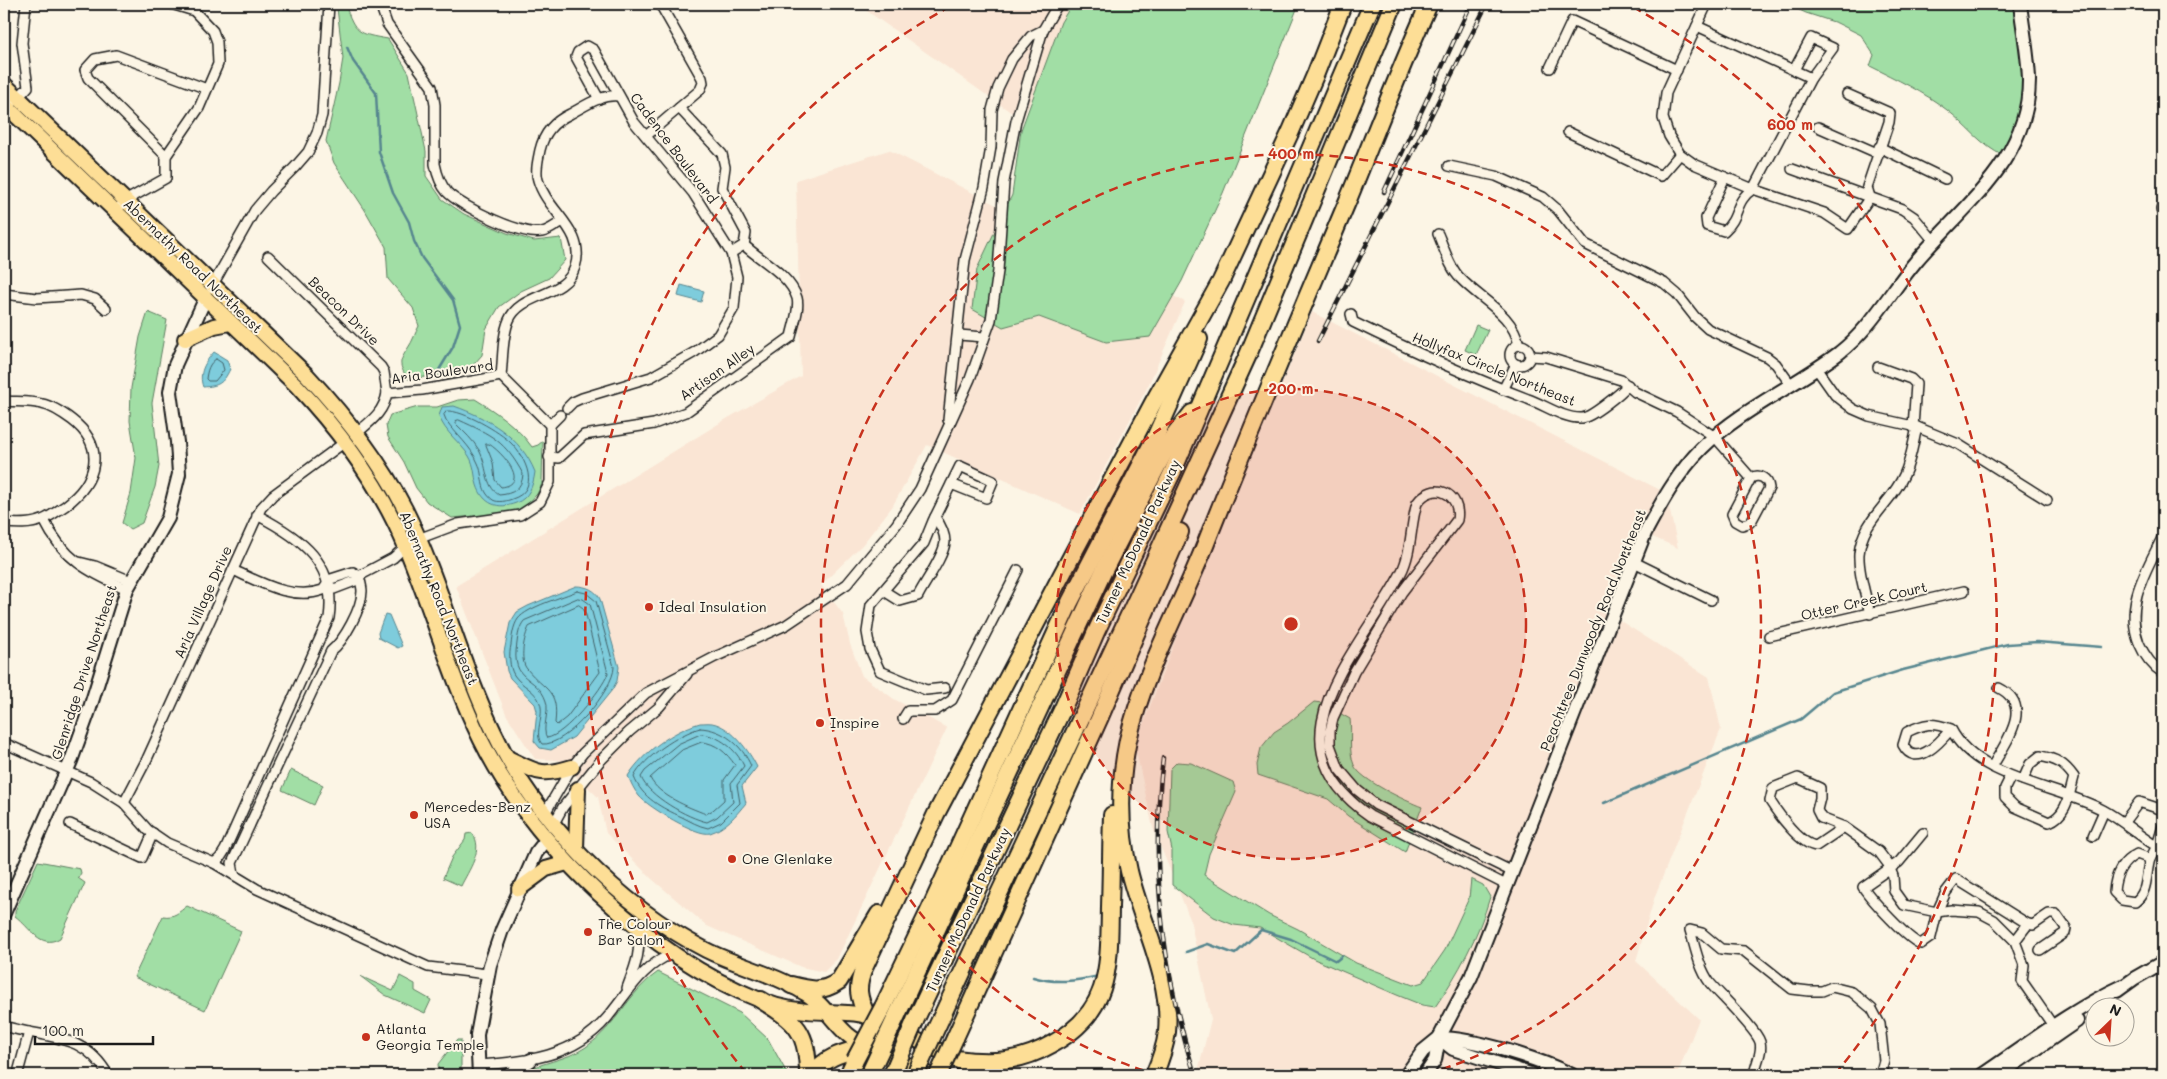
<svg xmlns="http://www.w3.org/2000/svg" width="2167" height="1079" viewBox="0 0 2167 1079" font-family="Mali,sans-serif">
<rect width="100%" height="100%" fill="#fcf5e5"/>
<filter id="ink" filterUnits="userSpaceOnUse"><feTurbulence type="fractalNoise" baseFrequency=".02" numOctaves="2"/><feDisplacementMap in="SourceGraphic" scale="10" xChannelSelector="R" yChannelSelector="G"/><feConvolveMatrix kernelMatrix="1 2 1 2 8 2 1 2 1" color-interpolation-filters="sRGB"/></filter>
<g filter="url(#ink)">
<g fill="#fae5d4">
<path d="M857,4H1076L1022,120Z"/>
<path d="M889,150L1185,302L1148,386L1080,514L927,445L892,507L862,545L821,585L843,614L850,644L862,676L894,699L947,728L837,959L824,972L801,967L707,926L652,879L606,833L598,797L559,760L535,759L506,714L456,586L723,421L801,376L796,180Z"/>
<path d="M1312,312L1666,493L1678,548L1636,530L1603,610L1709,677L1721,729L1655,896L1636,961L1699,1019L1677,1075H1197L1211,1019L1190,919L1153,828L1135,746L1190,602Z"/>
</g>
<g fill="#a1dea5" stroke="#5e7d60">
<path d="M338,4H345C355,33 358,34 388,39L409,73L426,151V176L442,199L464,214L507,233L534,241L561,238L565,260L549,278L521,291L499,307L486,329L482,355L467,372L408,379C398,364 399,362 408,348C413,341 415,333 419,326L413,308L388,279L386,247L365,210L334,163L326,141L339,83L343,58L337,8Z"/>
<path d="M1072,4H1299L1223,193L1182,281L1150,337L1106,342L1039,317L1003,327L972,309L977,269L1012,195L1021,130L1061,22Z"/>
<path d="M1786,4H2023L2030,100L2004,156C1981,146 1967,125 1947,110C1924,92 1896,79 1870,66L1874,55L1861,35L1837,23L1806,13Z"/>
<path d="M148,312L167,320L152,403L159,466L155,487L142,523L130,529L122,523L131,493L136,458L130,421L131,388L140,337Z"/>
<path d="M1476,325L1488,330L1476,355L1465,350Z"/>
<path d="M475,399C496,412 517,426 532,447L538,445L543,441L542,484L537,494L526,506L512,513L452,518L427,502L416,488L404,462L388,437L386,425L390,415L418,407H437L458,400Z"/>
<path d="M1314,702L1322,703L1350,719C1352,734 1348,750 1354,765C1360,780 1406,801 1422,807L1405,852L1348,816L1328,799L1258,775L1257,765L1261,748L1274,732L1288,723Z"/>
<path d="M1177,762L1191,763L1233,782L1236,792L1209,854L1204,875L1269,915L1298,929L1356,963L1413,985L1423,982L1445,950L1469,898L1471,879L1483,885L1490,897C1479,935 1458,974 1435,1007L1422,1005L1397,995L1314,959L1260,928L1234,925L1214,917L1172,885V850L1168,832L1170,769Z"/>
<path d="M291,770L323,785L314,805L282,790Z"/>
<path d="M472,833C485,849 468,871 461,886L443,878L452,857L465,840L466,834Z"/>
<path d="M38,861L80,869L81,873L78,878L85,883L60,938C40,950 30,927 15,916V911Z"/>
<path d="M187,906L241,931L205,1010L134,977L163,916C174,918 179,912 187,906Z"/>
<path d="M658,972L740,1013L768,1039L788,1075H519C538,1062 566,1061 586,1047C616,1027 629,991 658,972Z"/>
<path d="M360,976L393,991L400,976L415,984V991L431,1000L425,1013L385,995Z"/>
<path d="M457,1040H461V1075H436L439,1073L438,1064Z"/>
</g>
<g fill="#7eccdc" stroke="#57868f">
<path d="M681,285L704,291L701,302L678,296Z"/>
<path d="M214,352L227,360L230,369C223,384 218,386 203,387C198,373 205,362 214,352Z"/>
<path d="M454,406C488,418 521,437 535,472C533,486 529,498 516,503C498,510 483,504 477,485C474,475 475,466 469,456C460,442 445,433 439,416L442,407Z"/>
<path d="M576,586C586,586 596,590 600,599L619,667L617,681L612,690L574,737L551,750L540,748L534,741L537,711L535,704L510,678L507,671L504,652L510,623L517,612L528,606Z"/>
<path d="M385,614L389,615L402,646L398,648L379,638L378,633Z"/>
<path d="M700,723C705,723 711,722 716,724C734,730 749,751 757,767L742,786L746,803C736,815 726,828 710,833C698,837 648,807 639,796C634,790 631,783 628,776C644,751 673,731 700,723Z"/>
</g>
<g fill="none" stroke-linecap="round" stroke-linejoin="round">
<g stroke="#436269" stroke-width="1">
<path d="M216,359L222,363L224,370L215,381H208L206,379C207,371 209,363 216,359Z"/>
<path d="M447,411C463,410 500,432 511,443C526,458 541,490 512,499C507,501 498,503 493,500C479,490 484,476 478,463C471,446 456,435 446,420L444,415Z"/>
<path d="M459,420C492,435 505,441 523,474C522,489 513,494 499,495C484,485 488,466 479,450C473,440 464,432 456,424V421Z"/>
<path d="M486,444H489C502,452 531,484 501,487L495,480L493,463Z"/>
<path d="M577,591L586,593L596,601L614,667C614,689 566,747 542,744C533,734 545,716 540,703C536,690 521,686 514,675C509,667 509,654 511,645C512,637 513,626 518,619C527,607 563,597 577,591Z"/>
<path d="M578,598L583,599L590,604L608,673C603,689 564,736 547,738C541,729 550,712 546,701C537,674 510,684 517,643C518,635 519,627 524,621Z"/>
<path d="M579,605L583,608L586,615L600,672L567,717L557,725L555,723C559,689 545,691 527,669C519,660 524,637 529,627Z"/>
<path d="M700,728C723,729 742,745 751,766L737,785L740,803L721,822L708,828C698,826 690,821 682,817C662,808 642,798 634,777C644,757 679,734 700,728Z"/>
<path d="M701,734C719,735 736,749 744,766L731,783L733,802L717,817L707,822C688,818 648,796 641,777L645,771L678,744Z"/>
<path d="M702,742C716,743 727,753 735,765L724,780V800L713,810L706,814C688,807 659,796 650,778L682,750Z"/>
</g>
<g stroke="#57868f" stroke-width="2.5">
<path d="M347,47L353,61L376,93L379,152L393,193L409,222L414,241L422,258L453,300L460,325L453,347L439,370"/>
<path d="M1604,803L1801,719L1833,692L1903,670L2008,644L2037,642L2102,647"/>
<path d="M1186,952L1208,944L1235,954L1261,930L1291,939L1336,961L1342,956"/>
<path d="M1033,977C1056,984 1076,981 1099,976"/>
</g>
<g stroke="#1c1c1c" stroke-width="12">
<g id="street">
<path d="M380,4L387,24L432,87L435,105V164C437,174 440,184 447,192C460,206 524,237 542,232C549,231 557,224 563,221"/>
<path d="M1707,4L1666,93L1663,118L1669,136L1680,154L1694,164L1753,189L1824,213L1848,229L1870,197L1867,187L1889,122L1890,113L1847,94"/>
<path d="M1697,26L1811,78L1753,189C1734,201 1740,218 1724,231L1707,226L1706,218L1725,177"/>
<path d="M1550,68L1572,21L1677,70"/>
<path d="M1794,70L1811,38L1833,48L1811,78"/>
<path d="M15,101L28,87L22,43L26,4"/>
<path d="M679,108L722,154L725,167L722,188L746,233L744,245L731,253"/>
<path d="M1818,127L1877,153"/>
<path d="M1568,132L1661,176L1680,154"/>
<path d="M646,136L700,90L703,83L702,78L660,4"/>
<path d="M1879,147L1945,179"/>
<path d="M166,156L88,78L85,70L95,59L116,55L207,89"/>
<path d="M1449,166L1496,176L1543,197L1558,210L1585,244L1664,283L1677,294L1695,317L1708,329L1767,357L1776,364L1791,385"/>
<path d="M1792,169L1902,209L1914,217L1934,241"/>
<path d="M2161,210L2163,204"/>
<path d="M115,212L125,201L166,178V156L199,108L218,64L217,42L213,31L194,11L171,4"/>
<path d="M1438,234C1444,248 1450,269 1461,279C1481,300 1513,314 1519,345"/>
<path d="M268,256L381,367L384,372L387,393"/>
<path d="M211,288L255,210L271,191L295,167L308,152L317,133L322,115L329,4"/>
<path d="M4,294L37,298L81,295L95,299L106,309"/>
<path d="M1351,314L1353,322C1410,350 1468,376 1528,399C1545,405 1564,419 1582,418C1592,417 1621,393 1628,385"/>
<path d="M959,335L984,337"/>
<circle cx="1520" cy="355" r="10"/>
<path d="M1530,356L1546,357L1621,380L1635,392L1677,412L1715,437L1751,478L1732,514L1735,521L1742,525L1749,523L1752,520L1769,488C1768,479 1760,473 1751,478"/>
<path d="M1878,367L1911,379L1916,384L1913,427"/>
<path d="M1816,368L1835,395L1853,409L1869,416L1917,427L1958,444L2047,500"/>
<path d="M501,376C503,359 502,336 509,320C521,292 565,298 575,267C587,231 547,212 538,180C535,171 538,160 540,150C544,133 553,122 570,114C585,106 601,94 618,96"/>
<path d="M1503,390L1516,364"/>
<path d="M4,401C16,402 30,401 42,404C53,406 64,414 72,420C107,447 97,482 65,506C57,511 50,517 42,520C30,525 16,524 4,523"/>
<path d="M567,408L573,402L582,398L651,377L695,352L718,335L734,308L737,277L731,253L693,193L634,122L594,50L587,46L578,52L576,57L599,99"/>
<path d="M948,420L965,260L984,188L991,147L992,110L998,88L1012,59L1031,36L1043,30"/>
<path d="M550,425L560,415"/>
<path d="M357,433C371,421 384,412 387,393L422,390L501,376"/>
<path d="M549,457L559,458L584,435L654,424L686,412L791,337C793,326 800,309 797,298C790,275 760,260 744,245"/>
<path d="M44,520C63,559 88,572 127,589"/>
<path d="M2163,536C2146,571 2124,604 2139,643C2144,655 2152,666 2163,673"/>
<path d="M79,562L95,566L131,581"/>
<path d="M1634,562L1711,600"/>
<path d="M233,570C260,582 292,601 323,590L331,579L353,572L359,576L355,581L334,589L327,584"/>
<path d="M884,591L900,601L918,596C925,582 944,556 945,542C945,533 940,524 935,517"/>
<path d="M1870,614C1866,595 1858,573 1859,554C1862,520 1891,504 1904,475C1911,460 1913,444 1917,427"/>
<path d="M1769,636L1964,591"/>
<path d="M945,688L926,690L880,671L870,649L867,632L871,605L924,543L933,521L960,466L993,481L986,498L951,484"/>
<path d="M903,719L908,711H935L952,700L1018,570"/>
<path d="M1951,729C1941,741 1916,770 1903,745L1907,732C1925,723 1932,722 1951,729C1976,779 2056,785 2103,810C2124,821 2142,839 2163,850"/>
<path d="M4,743L91,782L124,803L148,830L167,843L214,863L257,889L428,967L487,974"/>
<path d="M1992,767C2005,743 2035,706 1999,688"/>
<path d="M2007,774L2009,780L2005,788V797L2015,807L2049,822C2067,815 2069,795 2074,777C2064,763 2056,759 2040,756L2030,764L2023,780"/>
<path d="M1798,778L1820,788V798L1817,810L1821,818L1844,827L1816,846C1800,844 1779,815 1770,801L1773,788Z"/>
<path d="M124,803L147,759L261,508L273,495L345,442"/>
<path d="M544,815L572,767L583,753L646,693L715,657L786,625L847,584L896,525L920,489L970,379L991,320L998,271L1004,182L1016,121L1043,30L1058,4"/>
<path d="M2124,822L2139,802L2163,810"/>
<path d="M70,824L142,858L153,833"/>
<path d="M552,827L563,807L600,761L629,732L659,707L687,674"/>
<path d="M1844,827L1879,852L1888,864L1893,876L1894,891L1904,905L1937,912L1951,910L1979,912L1994,920L2015,941L2024,965L2022,981L2056,1030"/>
<path d="M1923,833L1899,862L1863,887C1871,899 1909,941 1921,944L1931,937L1937,912L1946,892L1956,879L2028,924L2033,925L2049,914H2056L2066,928L2065,933L2040,950"/>
<path d="M2093,836L2104,811"/>
<path d="M2137,854L2150,859C2145,875 2149,891 2135,902L2122,900L2114,892C2115,875 2121,862 2137,854Z"/>
<path d="M2150,859L2157,846L2163,826"/>
<path d="M214,863L220,858L225,850L329,618C337,563 301,538 257,515"/>
<path d="M234,874L232,863L331,651C344,641 362,608 362,591C362,587 360,580 359,576L393,558L406,546L418,539L458,524L520,515L540,502L550,482V425L501,376"/>
<path d="M1508,886L1370,816C1262,742 1359,653 1401,573C1412,552 1410,526 1417,503C1433,480 1462,493 1457,520L1402,592L1354,672L1333,718L1330,731V745L1339,769L1357,790L1376,805L1513,872"/>
<path d="M2015,941L2028,924"/>
<path d="M627,988C636,964 641,953 638,927"/>
<path d="M4,1026C46,1039 84,1032 108,1075"/>
<path d="M479,1065C526,1062 574,1057 607,1018C628,993 642,965 674,953"/>
<path d="M19,1069L29,1032"/>
<path d="M1754,1075C1755,1065 1763,1052 1760,1042C1756,1029 1720,995 1710,983C1699,968 1695,947 1690,930L1702,933L1721,949L1744,951L1792,989L1809,991H1822L1832,987L1852,992L1872,1009L1880,1024L1884,1061L1880,1075"/>
</g>
</g>
<g stroke="#1c1c1c" stroke-width="16">
<g id="secondary">
<path d="M4,913L71,761L89,711L127,589L168,518L179,474L177,442L170,392L175,365L206,297"/>
<path d="M2117,991L2135,978L2163,962"/>
<path d="M1439,1038C1474,1038 1540,1059 1572,1075"/>
<path d="M1439,1038L1453,1049L1533,1075"/>
<path d="M479,1075L477,1035L490,965L502,930L536,853L547,839"/>
<path d="M509,1075L531,1060"/>
<path d="M1406,1075L1423,1051L1439,1038L1471,977L1645,533C1661,503 1678,472 1702,448C1742,409 1795,386 1839,353C1872,327 1890,292 1917,260C1963,206 2030,159 2029,79C2028,54 2023,29 2020,4"/>
<path d="M1425,1075L1435,1060L1439,1038"/>
<path d="M1982,1075C2028,1044 2073,1009 2123,986"/>
<path d="M1999,1075L2077,1021"/>
</g>
</g>
<g stroke="#1c1c1c" stroke-width="18">
<g id="primary">
<path d="M4,84L307,375C345,416 380,460 405,509C441,581 459,660 494,732C535,820 620,906 706,950C738,966 775,974 805,993C823,1003 832,1021 847,1034C862,1048 909,1066 930,1075"/>
<path d="M4,104L297,386C342,434 382,488 407,550C433,613 451,679 481,740C534,847 649,956 760,1000C782,1009 804,1012 827,1012C841,1013 853,1012 867,1016L956,1059L981,1075"/>
<path d="M185,339L214,326L230,323"/>
<path d="M508,758C537,772 540,777 572,767"/>
<path d="M576,848L578,789"/>
<path d="M519,889L546,869L567,863"/>
</g>
</g>
<g stroke="#1c1c1c" stroke-width="20">
<g id="highway">
<path d="M791,985C810,990 822,993 839,981L879,914"/>
<path d="M761,1000C797,1022 808,1032 808,1075"/>
<path d="M883,1007L930,909L1070,602L1154,440L1199,339"/>
<path d="M898,1013L1105,568L1170,441L1192,413"/>
<path d="M867,1016C858,997 856,988 864,968L936,814L1060,578L1153,403L1221,281L1291,131L1316,73L1343,4"/>
<path d="M915,1021L1063,708L1096,632L1173,471L1372,4"/>
<path d="M934,1033L1139,594L1248,355L1394,4"/>
<path d="M955,1038L1100,717L1180,532"/>
<path d="M956,1059C991,1064 1021,1062 1052,1044C1111,1012 1109,967 1110,907C1111,876 1111,846 1112,815"/>
<path d="M811,1075C828,1055 843,1053 867,1046"/>
<path d="M848,1075L855,1060"/>
<path d="M1154,1075C1160,1061 1165,1047 1167,1032C1172,978 1141,922 1129,871C1119,829 1119,783 1128,740C1144,671 1180,609 1206,543C1251,428 1300,314 1348,200C1375,134 1400,68 1429,4"/>
</g>
</g>
<use href="#street" stroke="#fcf5e5" stroke-width="9"/>
<use href="#secondary" stroke="#fcf5e5" stroke-width="12"/>
<use href="#primary" stroke="#fdde96" stroke-width="14"/>
<use href="#highway" stroke="#fdde96" stroke-width="16"/>
<g stroke="#1c1c1c" stroke-width="4.5">
<g id="rail">
<path d="M1384,192L1471,4"/>
<path d="M1318,341L1487,4"/>
<path d="M1163,758C1150,865 1162,972 1195,1075"/>
</g>
</g>
<use href="#rail" stroke="#fcf5e5" stroke-width="2.5" stroke-dasharray="8" stroke-linecap="butt"/>
<g stroke="#1c1c1c" stroke-width="20" stroke-linecap="butt">
<g id="highway-bridge">
<path d="M855,1060L883,1007"/>
<path d="M869,1075L898,1013"/>
<path d="M892,1075L915,1021"/>
<path d="M915,1075L934,1033"/>
<path d="M938,1075L955,1038"/>
</g>
</g>
<use href="#highway-bridge" stroke="#fdde96" stroke-width="16"/>
</g>
</g>
<circle cx="1291" cy="624" r="235" fill="#c8321e" fill-opacity=".12"/>
<g fill="none" stroke="#c8321e" stroke-width="2.5" stroke-dasharray="9 6">
<circle cx="1291" cy="624" r="235"/>
<path d="M1158 1075A470 470 0 1 1 1424 1075"/>
<path d="M746 1073A706 706 0 0 1 949 7M1633 7A706 706 0 0 1 1836 1073"/>
</g>
<g fill="#c8321e" stroke="#fcf5e5" stroke-width="2">
<circle cx="649" cy="607" r="5"/>
<circle cx="820" cy="723" r="5"/>
<circle cx="414" cy="815" r="5"/>
<circle cx="732" cy="859" r="5"/>
<circle cx="588" cy="932" r="5"/>
<circle cx="366" cy="1037" r="5"/>
</g>
<g text-anchor="middle" stroke-width="4" stroke-linejoin="round" paint-order="stroke">
<g font-size="14" fill="#1c1c1c" stroke="#fcf5e5">
<text transform="translate(674 148) rotate(53)" y="5">Cadence Boulevard</text>
<text transform="translate(193 266) rotate(44)" y="5">Abernathy Road Northeast</text>
<text transform="translate(344 311) rotate(44)" y="5">Beacon Drive</text>
<text transform="translate(1494 369) rotate(22)" y="5">Hollyfax Circle Northeast</text>
<text transform="translate(442 372) rotate(-8)" y="5">Aria Boulevard</text>
<text transform="translate(717 372) rotate(-35)" y="5">Artisan Alley</text>
<text transform="translate(1138 542) rotate(-65)" y="5">Turner McDonald Parkway</text>
<text transform="translate(439 598) rotate(68)" y="5">Abernathy Road Northeast</text>
<text transform="translate(1864 601) rotate(-13)" y="5">Otter Creek Court</text>
<text transform="translate(203 602) rotate(-66)" y="5">Aria Village Drive</text>
<text transform="translate(1593 630) rotate(-68)" y="5">Peachtree Dunwoody Road Northeast</text>
<text transform="translate(84 672) rotate(-72)" y="5">Glenridge Drive Northeast</text>
<text transform="translate(968 910) rotate(-65)" y="5">Turner McDonald Parkway</text>
</g>
<g font-size="14" fill="#1c1c1c" stroke="#fcf5e5" text-anchor="start">
<text x="659" y="612">Ideal Insulation</text>
<text x="830" y="728">Inspire</text>
<text x="424" y="812">Mercedes-Benz<tspan x="424" dy="16">USA</tspan></text>
<text x="742" y="864">One Glenlake</text>
<text x="598" y="929">The Colour<tspan x="598" dy="16">Bar Salon</tspan></text>
<text x="376" y="1034">Atlanta<tspan x="376" dy="16">Georgia Temple</tspan></text>
</g>
</g>
<circle cx="1291" cy="624" r="8" fill="#c8321e" stroke="#fcf5e5" stroke-width="2.5"/>
<g font-size="15" text-anchor="middle" font-weight="bold" fill="#c8321e" stroke="#fcf5e5" stroke-width="4" stroke-linejoin="round" paint-order="stroke">
<text x="1790" y="130">600 m</text>
<text x="1291" y="159">400 m</text>
<text x="1291" y="394">200 m</text>
</g>
<rect width="2167" height="1079" fill="none" stroke="#fcf5e5" stroke-width="20"/>
<rect x="10" y="10" width="2147" height="1059" fill="none" stroke="#1c1c1c" stroke-width="2" filter="url(#ink)"/>
<g transform="translate(2110 1022) rotate(25)"><circle r="24" fill="#fcf5e5" stroke="#a29e95"/>
<path d="M0-4L9 19L0 12L-9 19Z" fill="#c8321e"/>
<text y="-8" font-size="14" font-weight="bold" text-anchor="middle" fill="#1c1c1c">N</text>
</g>
<path d="M35 1036v8h118v-8" fill="none" stroke="#1c1c1c" stroke-width="2.5"/>
<text x="42" y="1036" font-size="15" fill="#1c1c1c" stroke="#fcf5e5" stroke-width="4" paint-order="stroke">100 m</text>
</svg>
